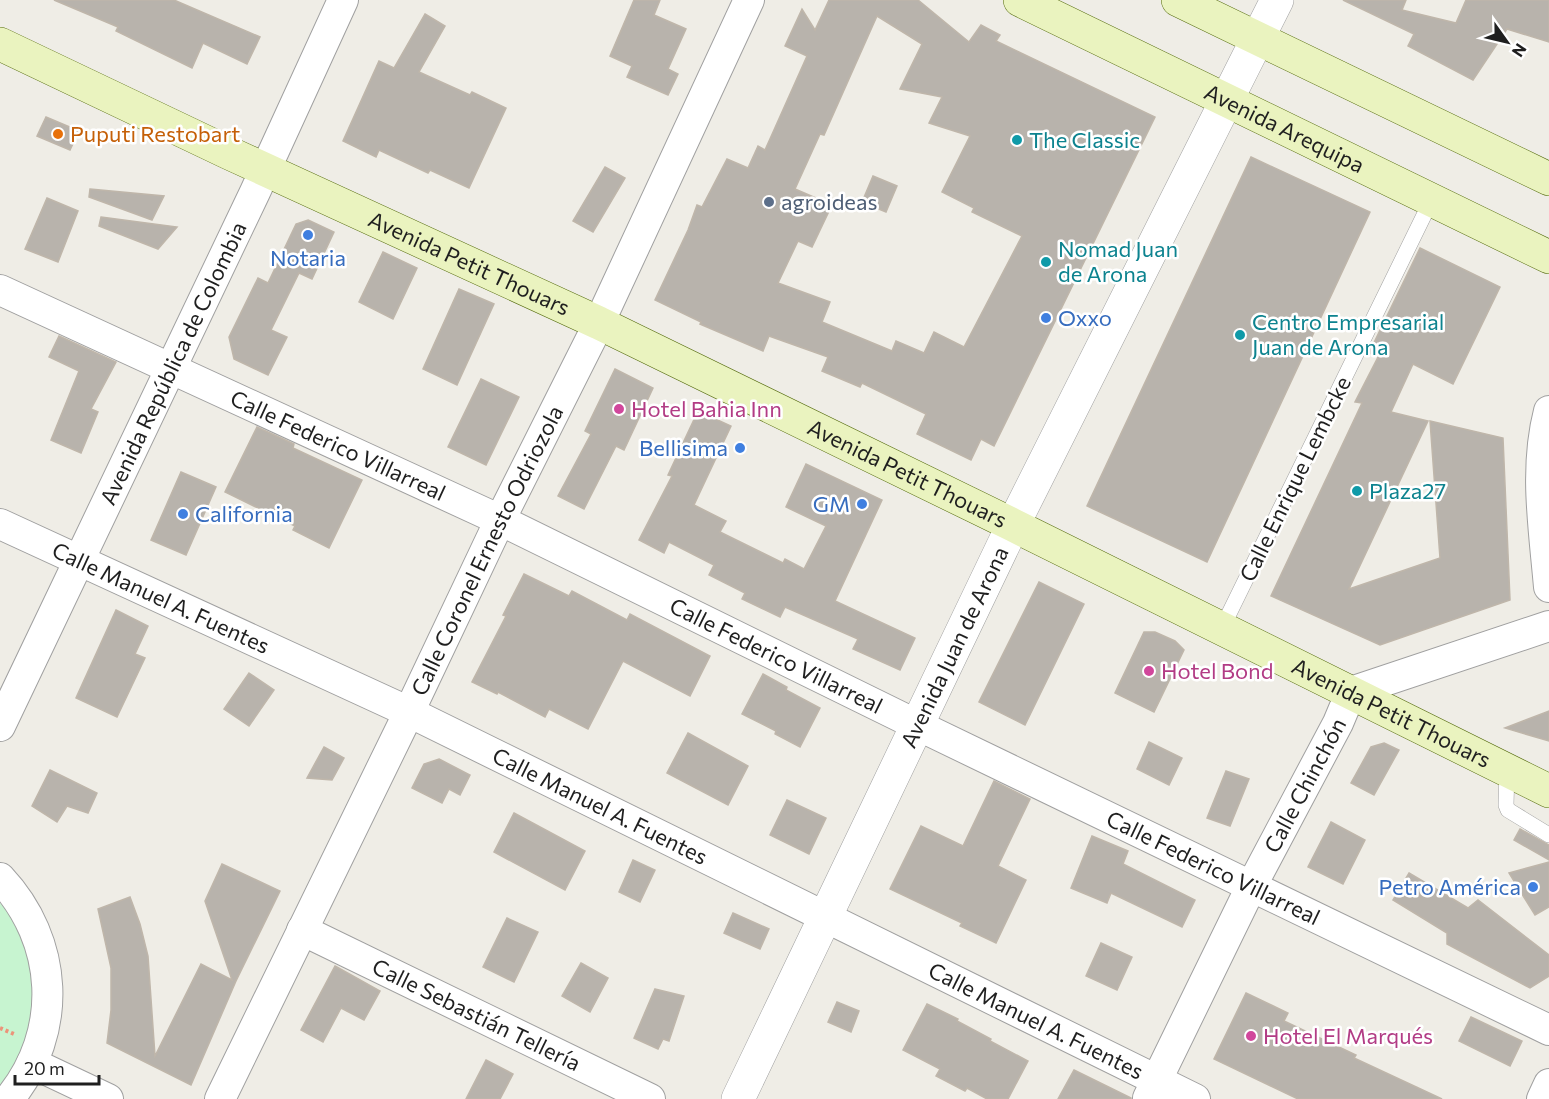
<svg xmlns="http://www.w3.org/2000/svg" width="1549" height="1099" viewBox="0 0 1549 1099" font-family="Commissioner,sans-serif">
<rect width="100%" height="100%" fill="#efede6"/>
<path fill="#c7f4d0" d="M0,903L8,910L29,943L41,1021L0,1099Z"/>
<g fill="#b8b3ac" stroke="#bfb6aa" stroke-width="1.5" fill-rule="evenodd">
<path d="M54,0H174L260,37L247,64L203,43L192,68L116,31L118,27Z"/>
<path d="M634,0H660L654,15L686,29L668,69L678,74L668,95L627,77L632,66L610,56Z"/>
<path d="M829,0H918L969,42L981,25L1000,35L996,41L1155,117L994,446L981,439L971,460L917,434L926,414L862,383L860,387L822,371L828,357L769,336L763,351L700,324L701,322L655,300L688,230L697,205L702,207L727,159L748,168L758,146L765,150L807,56L785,46L802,9L815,30ZM877,16L922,44L900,89L942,97L929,123L970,136L942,192L974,208L972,212L1022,236L964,347L934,332L924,353L896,341L892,351L822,322L830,302L778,283L798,241L812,247L832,205L795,189L820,134L824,135Z"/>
<path d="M1343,0H1406L1402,10L1456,23L1466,0H1549V42L1507,29L1473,80L1408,46L1414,34Z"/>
<path d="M425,14L445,26L419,72L470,95L472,92L506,108L469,188L430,170L428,173L379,150L376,157L343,141L379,61L394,68Z"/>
<path d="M46,117L79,131L70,150L37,136Z"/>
<path d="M1251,157L1370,212L1207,562L1087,506Z"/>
<path d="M605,167L625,178L593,232L573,221Z"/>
<path d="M873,176L897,186L886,212L862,202Z"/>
<path d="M90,189L164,196L152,220L89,197Z"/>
<path d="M47,198L78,211L58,262L25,249Z"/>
<path d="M101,217L177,227L158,249L99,226Z"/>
<path d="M308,220L334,232L312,279L299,273L271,330L287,337L268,375L234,359L229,337L258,278L268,283L296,224Z"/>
<path d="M1420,248L1500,287L1453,384L1413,364L1391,412L1428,421L1349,589L1440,558L1430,421L1503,438L1510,600L1380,645L1271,596L1362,403L1355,402L1378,357L1369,353Z"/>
<path d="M383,252L417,268L393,319L359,302Z"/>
<path d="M459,289L494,304L457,385L423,369Z"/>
<path d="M59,336L116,362L91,409L98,412L81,453L51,440L79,371L49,357Z"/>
<path d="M615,369L653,388L624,450L616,446L584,509L558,496L591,434L585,431Z"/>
<path d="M481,379L519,397L486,465L448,447Z"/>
<path d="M698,411L731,426L694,505L726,521L720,532L783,563L785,559L804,569L826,526L786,507L806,464L882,500L835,601L915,638L900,670L853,649L858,639L785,607L780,617L742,599L745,593L709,575L714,565L669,542L664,553L639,540L672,476L668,475Z"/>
<path d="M257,427L294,444L293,448L362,480L329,548L293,530L295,526L225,492Z"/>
<path d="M181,472L216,487L186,555L151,540Z"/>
<path d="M524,574L569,596L572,591L627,620L630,614L710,656L690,696L623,661L588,729L549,709L545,717L498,692L497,694L472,682L506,616L503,615Z"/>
<path d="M1039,582L1084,604L1025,725L979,702Z"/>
<path d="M116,610L148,626L135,654L145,658L117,717L76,698Z"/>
<path d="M1144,632H1155L1175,641L1184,650L1154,712L1115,693Z"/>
<path d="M249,673L274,690L249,726L224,709Z"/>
<path d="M763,674L787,687L786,690L820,708L800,747L775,734L776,731L742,714Z"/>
<path d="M1549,711V741L1505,728Z"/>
<path d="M688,733L748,766L728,805L667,773Z"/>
<path d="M1149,742L1182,758L1169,785L1137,769Z"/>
<path d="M1384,743L1399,750L1374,795L1351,783L1371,747Z"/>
<path d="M324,747L344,758L332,780L307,778Z"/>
<path d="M439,759L470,775L460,795L449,789L442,803L412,788L424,764Z"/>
<path d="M50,770L97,793L88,813L67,806L57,822L32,806Z"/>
<path d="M1226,771L1249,779L1230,826L1207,818Z"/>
<path d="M994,781L1030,799L998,866L1026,880L996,943L960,926L962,923L890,889L921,826L963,846Z"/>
<path d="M787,800L826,818L809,854L770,835Z"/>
<path d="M514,813L585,851L565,890L494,852Z"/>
<path d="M1331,822L1365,840L1343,884L1308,867Z"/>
<path d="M1520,829L1549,845V860L1514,840Z"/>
<path d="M1092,836L1128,851L1123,864L1195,900L1182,927L1111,893L1107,903L1071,888Z"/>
<path d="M633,860L655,870L640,902L619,892Z"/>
<path d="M1549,862V907L1535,915L1509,873Z"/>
<path d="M222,864L280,891L236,981L191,1085L107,1043L111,1010V968L98,909L130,897L140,924L148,956L155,1056L201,964L232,980L205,901Z"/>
<path d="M1409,873L1468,908L1478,900L1549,955V976L1530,988L1447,944V933L1393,900Z"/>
<path d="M733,913L769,929L760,949L724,933Z"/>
<path d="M507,918L538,932L514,982L483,967Z"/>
<path d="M1101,943L1132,957L1117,990L1086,976Z"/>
<path d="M581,963L608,978L590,1012L562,996Z"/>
<path d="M335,966L380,991L364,1020L341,1008L323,1042L301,1030Z"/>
<path d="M655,989L684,996L669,1041L663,1039L658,1049L634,1038Z"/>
<path d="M1246,993L1288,1013L1284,1021L1356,1055L1354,1058L1442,1099H1298L1214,1059Z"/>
<path d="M837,1002L859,1011L851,1032L828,1022Z"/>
<path d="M927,1004L958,1019L957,1021L991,1039L990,1041L1028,1061L1008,1099H987L967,1088L965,1091L936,1076L940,1069L903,1050Z"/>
<path d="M1471,1017L1522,1041L1510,1066L1459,1041Z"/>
<path d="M486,1060L513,1074L500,1099H466Z"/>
<path d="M1074,1070L1131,1098V1099H1058Z"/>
</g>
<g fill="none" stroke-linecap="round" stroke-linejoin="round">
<g stroke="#a0a0a0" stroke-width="16">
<g id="service">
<path d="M1222,628L1431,201"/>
<path d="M1507,770L1506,805L1508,810L1549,835"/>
</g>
</g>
<g stroke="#a0a0a0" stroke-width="32">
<g id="minor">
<path id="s1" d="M0,290L500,520L909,721L1549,1030"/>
<path d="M1549,411C1534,469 1544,528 1549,587"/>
<path id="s2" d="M0,524L409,712L1195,1099"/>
<path id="s3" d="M0,726L255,192L343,0"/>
<path d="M0,878C59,941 64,1032 9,1099"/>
<path id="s4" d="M302,930L650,1099"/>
<path d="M32,1063L108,1099"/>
<path id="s5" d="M1148,1098L1252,885L1338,723L1351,692L1549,626"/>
<path id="s6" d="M220,1099L409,712L500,520L599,323L749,0"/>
<path d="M1542,1099L1549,1084"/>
</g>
</g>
<g stroke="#a0a0a0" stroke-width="34">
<g id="tertiary">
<path id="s7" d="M738,1099L1013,525L1277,0"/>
</g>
</g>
<g stroke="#566c0f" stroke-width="34">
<g id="secondary">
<path id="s8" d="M1020,0L1549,257"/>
<path d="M1178,0L1549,179"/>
<path id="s9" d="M0,44L229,153L599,323L1013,525L1549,791"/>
</g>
</g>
<path stroke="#ec9379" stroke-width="4" stroke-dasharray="3 3" stroke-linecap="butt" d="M0,1028L14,1034"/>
<use href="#service" stroke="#fff" stroke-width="15"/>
<use href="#minor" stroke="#fff" stroke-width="30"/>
<use href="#tertiary" stroke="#fff" stroke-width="33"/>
<use href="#secondary" stroke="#eaf3bf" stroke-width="33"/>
</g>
<circle fill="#e8710a" stroke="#fff" stroke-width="2" cx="58" cy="134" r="6"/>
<g fill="#0f9aa8" stroke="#fff" stroke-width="2">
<circle cx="1017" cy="140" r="6"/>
<circle cx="1046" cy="262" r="6"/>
<circle cx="1240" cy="335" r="6"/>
<circle cx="1357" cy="491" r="6"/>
</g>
<circle fill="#5c6f8a" stroke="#fff" stroke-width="2" cx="769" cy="202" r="6"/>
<g fill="#3f7fe0" stroke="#fff" stroke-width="2">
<circle cx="308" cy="235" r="6"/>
<circle cx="1046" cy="318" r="6"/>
<circle cx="740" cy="448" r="6"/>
<circle cx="862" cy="504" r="6"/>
<circle cx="183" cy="514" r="6"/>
<circle cx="1533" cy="887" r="6"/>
</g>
<g fill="#d1479c" stroke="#fff" stroke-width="2">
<circle cx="619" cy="409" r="6"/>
<circle cx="1149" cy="671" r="6"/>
<circle cx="1251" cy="1036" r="6"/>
</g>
<g text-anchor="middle" stroke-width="5" stroke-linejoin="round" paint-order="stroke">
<g font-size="22" fill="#1f1f1f" stroke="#fff">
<text dy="8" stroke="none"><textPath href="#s8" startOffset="294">Avenida Arequipa</textPath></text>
<text dy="8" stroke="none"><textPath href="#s9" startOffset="518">Avenida Petit Thouars</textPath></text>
<text dy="8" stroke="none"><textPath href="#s3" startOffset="402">Avenida República de Colombia</textPath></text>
<text dy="8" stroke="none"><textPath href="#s1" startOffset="372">Calle Federico Villarreal</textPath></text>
<text dy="8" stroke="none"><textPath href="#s9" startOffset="1004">Avenida Petit Thouars</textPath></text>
<text transform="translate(1295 479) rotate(-64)" y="8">Calle Enrique Lembcke</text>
<text dy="8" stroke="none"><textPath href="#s6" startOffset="610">Calle Coronel Ernesto Odriozola</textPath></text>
<text dy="8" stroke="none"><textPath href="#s2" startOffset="177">Calle Manuel A. Fuentes</textPath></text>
<text dy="8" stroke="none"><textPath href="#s7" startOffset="501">Avenida Juan de Arona</textPath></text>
<text dy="8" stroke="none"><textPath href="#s1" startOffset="858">Calle Federico Villarreal</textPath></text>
<text dy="8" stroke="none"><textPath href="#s9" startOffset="1544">Avenida Petit Thouars</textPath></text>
<text dy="8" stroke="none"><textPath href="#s5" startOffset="350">Calle Chinchón</textPath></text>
<text dy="8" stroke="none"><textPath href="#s2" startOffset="663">Calle Manuel A. Fuentes</textPath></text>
<text dy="8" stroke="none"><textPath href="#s1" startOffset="1344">Calle Federico Villarreal</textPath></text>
<text dy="8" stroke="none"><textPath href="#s4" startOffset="194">Calle Sebastián Tellería</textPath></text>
<text dy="8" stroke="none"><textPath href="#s2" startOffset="1149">Calle Manuel A. Fuentes</textPath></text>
</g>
<g font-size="22" fill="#c56008" stroke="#fff" text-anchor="start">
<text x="70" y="142">Puputi Restobart</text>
</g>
<g font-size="22" fill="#0d838f" stroke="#fff" text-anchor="start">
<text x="1029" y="148">The Classic</text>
<text x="1058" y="257">Nomad Juan<tspan x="1058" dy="25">de Arona</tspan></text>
<text x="1252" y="330">Centro Empresarial<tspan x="1252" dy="25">Juan de Arona</tspan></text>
<text x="1369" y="499">Plaza27</text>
</g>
<g font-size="22" fill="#4e5e75" stroke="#fff" text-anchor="start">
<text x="781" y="210">agroideas</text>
</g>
<g font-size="22" fill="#366cbe" stroke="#fff" text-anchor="end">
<text x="308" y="266" text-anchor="middle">Notaria</text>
<text x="1058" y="326" text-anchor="start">Oxxo</text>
<text x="728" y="456">Bellisima</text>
<text x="850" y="512">GM</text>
<text x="195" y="522" text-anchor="start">California</text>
<text x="1521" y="895">Petro América</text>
</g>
<g font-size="22" fill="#b23c85" stroke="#fff" text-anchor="start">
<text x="631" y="417">Hotel Bahia Inn</text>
<text x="1161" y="679">Hotel Bond</text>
<text x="1263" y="1044">Hotel El Marqués</text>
</g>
</g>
<g transform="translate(1507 42) rotate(124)" stroke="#ffffff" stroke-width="4.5" paint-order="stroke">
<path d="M0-4.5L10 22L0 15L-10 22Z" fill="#1f1f1f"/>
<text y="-9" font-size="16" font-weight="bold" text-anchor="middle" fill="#1f1f1f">N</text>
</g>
<path d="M15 1075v9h84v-9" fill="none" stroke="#1f1f1f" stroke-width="3"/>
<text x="24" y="1075" font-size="18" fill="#1f1f1f" stroke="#ffffff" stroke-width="4.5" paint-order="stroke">20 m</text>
</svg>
